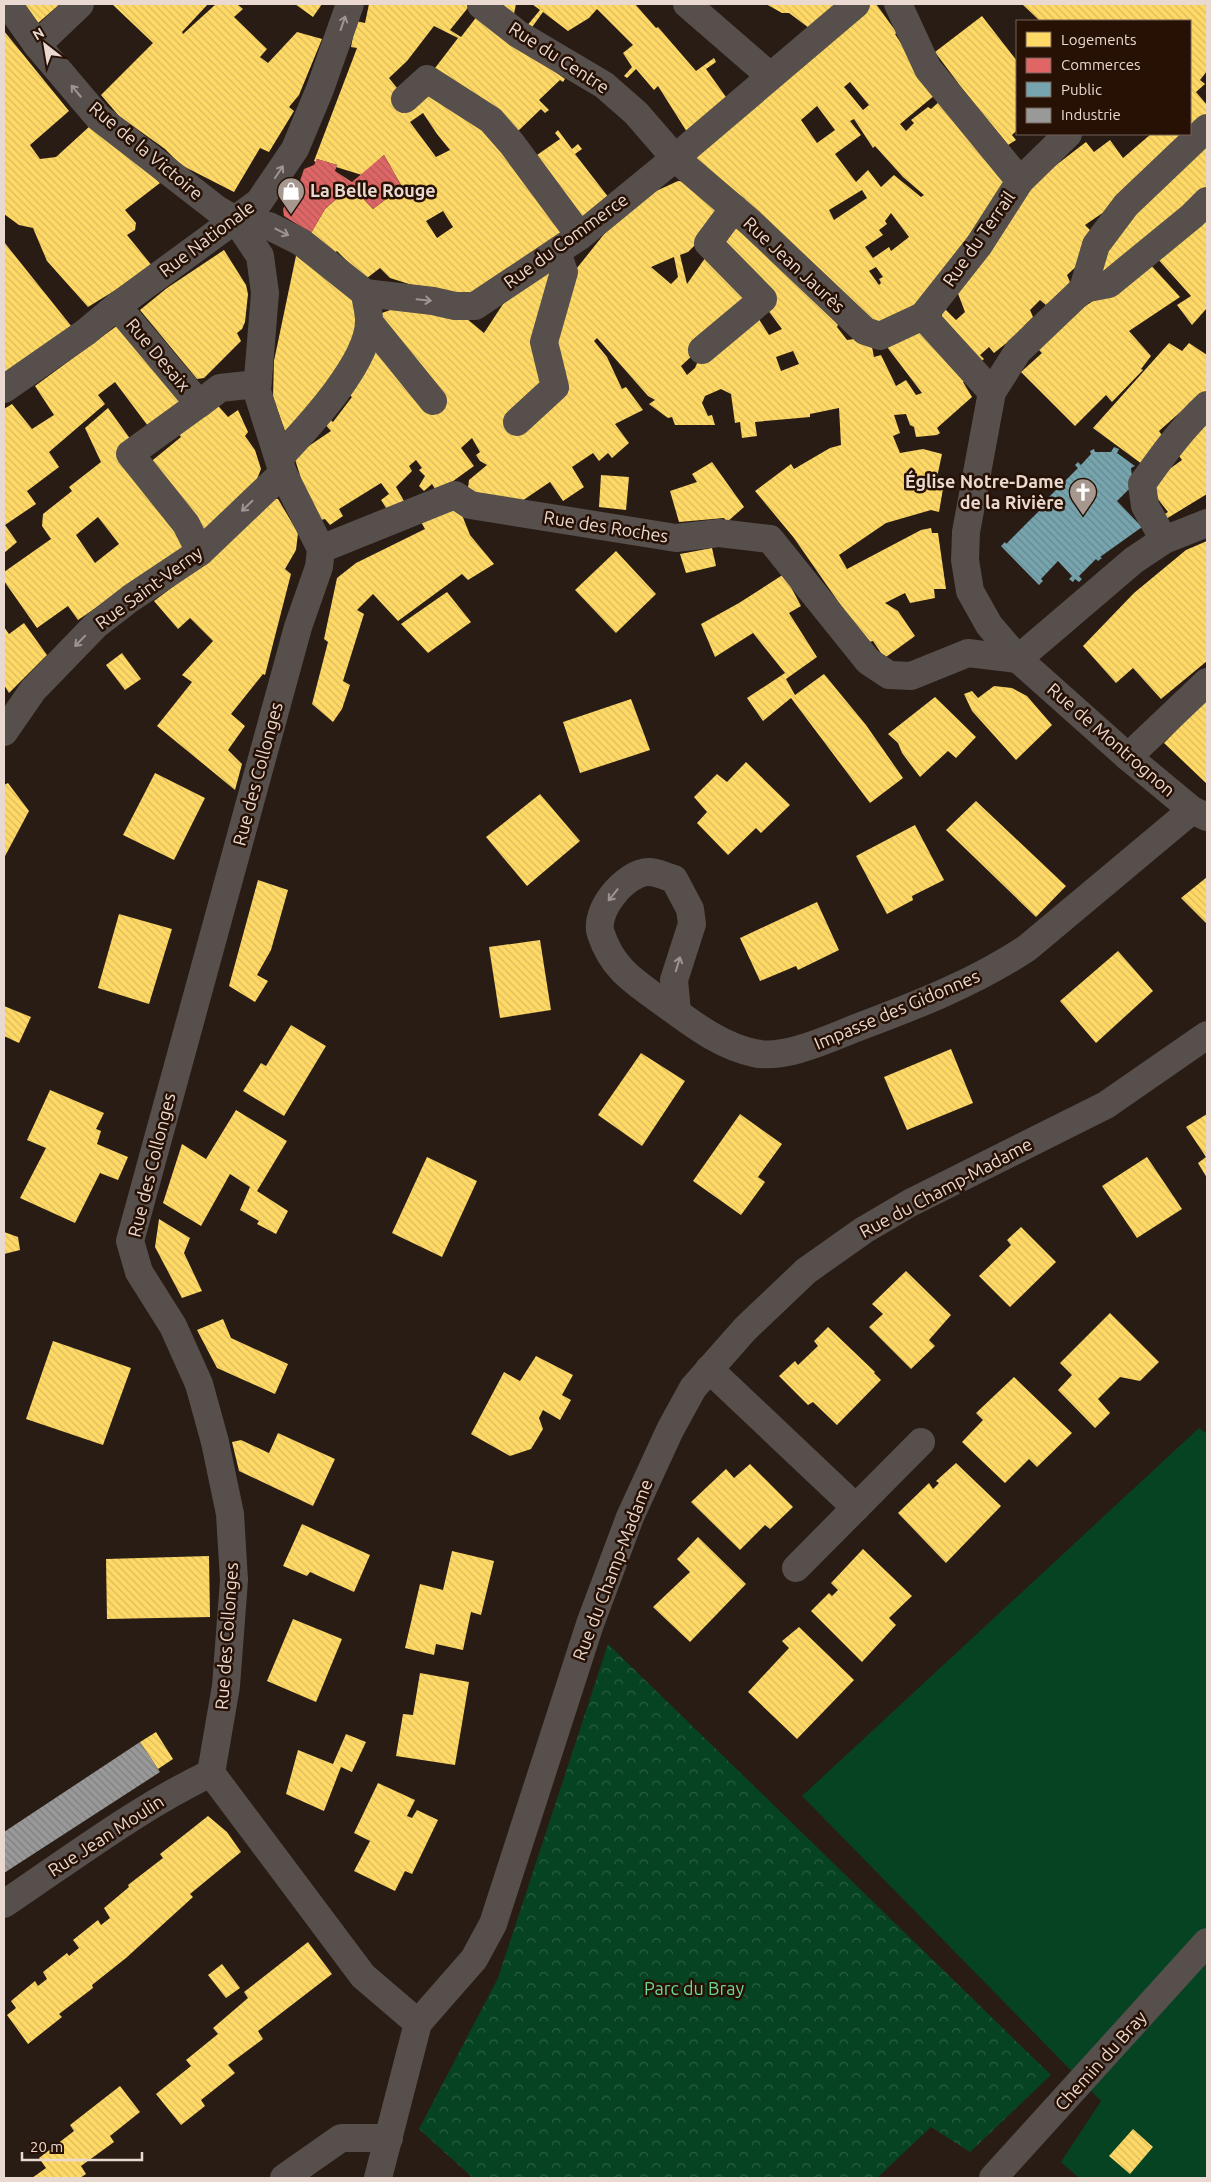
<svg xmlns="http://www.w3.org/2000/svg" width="1211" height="2182" viewBox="0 0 1211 2182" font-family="Ubuntu,sans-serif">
<defs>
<pattern id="park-crowns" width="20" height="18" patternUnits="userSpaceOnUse" patternTransform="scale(1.25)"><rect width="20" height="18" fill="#064323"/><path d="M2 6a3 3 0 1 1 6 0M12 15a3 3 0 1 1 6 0" fill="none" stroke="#2a5e42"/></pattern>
<pattern id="homes-back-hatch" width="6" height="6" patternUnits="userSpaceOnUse" patternTransform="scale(1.25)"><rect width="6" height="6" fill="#ffd966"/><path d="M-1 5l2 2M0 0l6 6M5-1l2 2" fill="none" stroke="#dabb5e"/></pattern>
<pattern id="shops-back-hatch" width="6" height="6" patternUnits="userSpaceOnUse" patternTransform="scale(1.25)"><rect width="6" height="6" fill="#e06666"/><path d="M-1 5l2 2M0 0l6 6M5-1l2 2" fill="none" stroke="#b25b5a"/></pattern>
<pattern id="public-back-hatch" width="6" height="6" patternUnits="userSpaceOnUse" patternTransform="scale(1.25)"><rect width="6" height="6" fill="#76a5af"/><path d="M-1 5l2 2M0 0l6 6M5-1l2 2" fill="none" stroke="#68878d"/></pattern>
<pattern id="industry-back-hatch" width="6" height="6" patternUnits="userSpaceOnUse" patternTransform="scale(1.25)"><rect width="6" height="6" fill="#999"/><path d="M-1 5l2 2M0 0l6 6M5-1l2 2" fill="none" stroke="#807f7e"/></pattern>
</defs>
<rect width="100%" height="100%" fill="#291c15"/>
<path fill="#064323" d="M1199,1428L1207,1434V2178H1079L1061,2162L1101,2101L802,1796Z"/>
<path fill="url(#park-crowns)" d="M608,1644L1051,2075L970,2152L931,2127L877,2178H473L419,2129L498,1978Z"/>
<g fill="url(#homes-back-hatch)" fill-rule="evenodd">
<path d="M24,4H60L38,23Z"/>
<path d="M112,4H208L182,32L183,34L216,4H237L243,9L234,17L267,49L260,57L268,63L297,32L322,39L299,95L289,107L294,111L269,152L260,148L234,192L181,165L165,149L119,116L101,95L153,43Z"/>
<path d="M295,4H322L313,17Z"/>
<path d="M369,4H471L450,30L461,37L478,15L565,79L563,82L560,80L539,100L549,110L545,113L541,109L517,132L432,72L458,38L434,26L407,61L389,78L401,93L392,101L402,113L434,89L465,106L573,230L478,294L459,297L428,290L390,278L380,268L367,278L363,277L337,251L332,255L311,233L325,209L351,186L373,209L402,187L384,155L362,175L336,167L337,165L317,159L316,162L314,161L357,48L351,47L356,21L365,23ZM423,113L437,134L450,150L436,157L410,122ZM443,211L453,227L437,238L426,221Z"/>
<path d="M485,4H516L513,19Z"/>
<path d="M532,4H635L656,28L658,27L696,71L714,58L716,62L706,69L726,97L687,132L658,86L654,90L636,69L627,78L624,76L632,67L623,53L633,45L597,9L589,18L568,31L543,12L530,30L526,27L540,10Z"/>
<path d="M766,4H843L809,28L789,13H782Z"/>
<path d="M871,4H876L897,33L895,34L906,51L935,95L900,124L906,131L914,123L911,120L928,107L931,109L941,100L1006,184L922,301L887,324L870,322L694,156ZM850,82L869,105L863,110L844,87ZM817,106L835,130L817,143L801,120ZM854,119L873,148L875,146L903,177L924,195L921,197L894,175L881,187L868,170L856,182L835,154L861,135L850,121ZM862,190L867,198L834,220L829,210ZM891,213L909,237L891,251L889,247L873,258L865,247L883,235L879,230L887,224L885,221ZM876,267L883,277L879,279L881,283L879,285L869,271Z"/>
<path d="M1022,4H1207V71L1200,80L1205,84L1196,92L1207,105V121L1133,192L1085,225L1096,236L1079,264L1067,275L1070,282L1058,296L1057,295L1046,305L1040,300L1030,310L1033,317L1024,326L1025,328L994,353L989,347L980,355L984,359L977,365L942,319V313L944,308L956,320L965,312L957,291L1038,179L1086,142L1094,152L1110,140L1123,158L1151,134H1190V21H1040Z"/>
<path d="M982,16L1017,61V130L1012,135L1016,140L1008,145L961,87L935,52Z"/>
<path d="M4,31L69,111L30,145L40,159L56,157L90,126L128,153L160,183L125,210L136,223L135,230L127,235L153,267L88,307L47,261L33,228L19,225L4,214Z"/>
<path d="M558,130L572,149L578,144L582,149L575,154L609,198L582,224L537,155L560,139L555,133Z"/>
<path d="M1207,143V190L1104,277L1096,266L1111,232Z"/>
<path d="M678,181L688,182L723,211L703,237L688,252L680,255L687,284L710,251L753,295L690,348L694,354L681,366L687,375L695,368L698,361L755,313L769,335L782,329L764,305L772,299L746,275L734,268L715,245L734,220L802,278L838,325L837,327L847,340L870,337L874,357L881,355L896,386L906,380L916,395L922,393L884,343L917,326L965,381L963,382L972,397L937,428L940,433L937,435L916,437L914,427L910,425L906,414L894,415L900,433L893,436L900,453L923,449L942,454L936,482L944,483L939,512L931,510L886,523L839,555L847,569L921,530L931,528L932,533H938L946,589H934L935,598L910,603L905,593L885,603L898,611L915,636L886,657L883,656L873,641L869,642L851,620L794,538L755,491L791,464L794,469L830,448L841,445L839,408L810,414V417L755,422L757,436L742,438L740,422L735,423L731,394L721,389L705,396L702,403L708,416L712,415L715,425H675L672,417L668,418L649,404L655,400L648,396L597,338L594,341L607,357L622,389L626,387L643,410L615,424L629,443L612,458L608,453L599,461L593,453L572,467L584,487L563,501L550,482L519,503L486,498L468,488L469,480L487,465L480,461L476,455L480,452L472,438L461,448L474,466L449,484L435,489L432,484L424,491L419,486L425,476L419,470L422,468L416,460L409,466L412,471L396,487L404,501L388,511L381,500L389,494L381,483L339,509L343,516L330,525L325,519L316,521L311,511L294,456L331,431L324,423L328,418L333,422L352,397L345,392L379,339L430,412L442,403L378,318L379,314L396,308L418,307L467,319L484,333L505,301L524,283L547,267L559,276L551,296L543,310L548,313L538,332L535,346L548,377L523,401L507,422L514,431L537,411L567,391L557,372L552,333L557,318L562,314L561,306L569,278L613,223L643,197ZM674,257L678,277L671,284L651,267ZM793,351L799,364L781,371L776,357Z"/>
<path d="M1207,215V308L1192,325L1177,305L1191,296L1156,257Z"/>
<path d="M4,242L72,327L4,374L5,311Z"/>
<path d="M224,250L246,285L248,294L245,322L242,329L237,333L241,341L204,378L197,379L140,310L167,288Z"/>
<path d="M297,251L334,281L357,305V336L317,398L285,431L273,397L274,361Z"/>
<path d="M1149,263L1180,297L1129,331L1151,356L1141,369L1143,370L1112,402L1106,395L1075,426L1021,372L1042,353L1036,347L1078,311Z"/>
<path d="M118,325L186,397L148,426L115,382L98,395L105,404L49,452L59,467L27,491L36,504L5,525L17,542L4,553V409L12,404L32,429L54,415L35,386Z"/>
<path d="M1169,343L1182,351L1189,343L1207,355V398L1185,408L1159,431L1166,441L1142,464L1093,428Z"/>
<path d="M213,400L228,417L238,410L248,432L245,436L255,450L261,469L257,479L202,532L148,464L181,437L176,430Z"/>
<path d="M108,408L131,440L188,545L78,620L68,606L37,628L4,581V572L51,539L42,526L43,514L72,491L69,487L101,462L85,428ZM98,517L119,544L95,563L76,535Z"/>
<path d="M1207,412V494L1166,519L1163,515L1168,512L1147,485L1182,460L1174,449Z"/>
<path d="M712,462L744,507L727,522L724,518L679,522L670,491L697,482L692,474Z"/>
<path d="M601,475L629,477L626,510L599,507Z"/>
<path d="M270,498L278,499L298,533L296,550L285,569L291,574L265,675L263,674L231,714L245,726L228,750L242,764L235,790L157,726L192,682L182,675L213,641L190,618L178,629L154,601L214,556Z"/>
<path d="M453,510L462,515L470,535L494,564L468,580L462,574L398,621L373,594L357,610L364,614L343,681L350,685L342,709L333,722L312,704L328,642L324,639L337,578L356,563L425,529L421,522Z"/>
<path d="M1207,541V661L1161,699L1133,668L1116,683L1083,646L1134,593L1186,550Z"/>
<path d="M712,548L716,566L686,573L680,554Z"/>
<path d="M616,551L656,594L616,633L575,590Z"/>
<path d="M784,574L801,606L789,613L817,657L786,679L795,695L824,674L866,725L903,778L870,803L791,698L763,721L747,698L785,673L753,633L715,657L701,624L739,603Z"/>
<path d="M447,592L471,622L428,653L401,624Z"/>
<path d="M24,623L47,655L9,693L4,685V627L9,634Z"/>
<path d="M122,653L141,679L125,690L106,665Z"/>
<path d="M994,686L1012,688L1027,696L1052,725L1016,760L972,711L964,694L972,691L978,698Z"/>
<path d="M935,697L976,737L956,758L948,751L920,777L902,753L898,743L888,734Z"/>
<path d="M631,699L650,750L580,773L563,722Z"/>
<path d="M1207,699V784L1164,743Z"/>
<path d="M746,762L790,805L761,833L756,828L728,855L697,823L707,812L694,797L717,774L727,782Z"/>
<path d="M155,773L205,798L174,860L123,835Z"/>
<path d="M8,783L29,811L4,858V785Z"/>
<path d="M540,794L580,841L527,886L486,837Z"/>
<path d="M976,801L1066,886L1036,917L946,830Z"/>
<path d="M915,825L944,880L912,896L913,900L887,914L856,856Z"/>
<path d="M1207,877V924L1181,898Z"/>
<path d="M258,880L288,890L271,950L257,975L268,981L255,1002L229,986Z"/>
<path d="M817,902L839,950L798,970L796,966L760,981L740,938Z"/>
<path d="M119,914L172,929L149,1004L98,988Z"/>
<path d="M540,940L551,1010L500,1018L489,947Z"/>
<path d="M1118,951L1153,991L1096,1043L1060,1001Z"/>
<path d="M4,1006L31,1017L19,1043L4,1036Z"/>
<path d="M291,1025L326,1046L284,1116L243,1091L261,1063L266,1066Z"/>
<path d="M951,1049L973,1103L907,1130L884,1077Z"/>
<path d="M641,1053L685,1081L642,1146L598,1115Z"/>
<path d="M50,1090L104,1113L96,1129L101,1131L97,1144L128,1157L118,1180L100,1173L75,1223L20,1198L46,1148L27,1140Z"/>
<path d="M236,1110L287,1141L257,1191L288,1211L276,1234L257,1224L259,1221L240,1210L250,1187L230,1174L201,1226L163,1203L182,1144L206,1159Z"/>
<path d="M740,1114L782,1144L758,1177L765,1182L741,1215L693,1181Z"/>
<path d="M1207,1114V1178L1198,1163L1206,1157L1186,1127Z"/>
<path d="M427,1157L477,1181L442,1257L392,1233Z"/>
<path d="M1147,1157L1182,1209L1137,1238L1102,1186Z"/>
<path d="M159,1219L190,1238L184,1253L202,1291L182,1298L155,1247Z"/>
<path d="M1021,1227L1056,1262L1010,1307L979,1276L1011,1245L1007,1240Z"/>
<path d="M4,1232L18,1237L20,1250L4,1254Z"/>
<path d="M906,1271L951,1315L929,1340L935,1346L911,1369L869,1327L883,1314L872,1304Z"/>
<path d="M1110,1313L1159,1362L1140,1381L1120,1377L1098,1399L1110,1413L1095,1428L1058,1390L1072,1375L1060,1363Z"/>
<path d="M223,1319L231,1338L288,1364L275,1394L217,1368L197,1330Z"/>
<path d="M828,1327L875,1372L874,1373L881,1380L837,1425L813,1402L808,1405L779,1376L795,1361L798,1365L818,1346L814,1341Z"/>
<path d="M53,1341L131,1368L103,1445L26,1419Z"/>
<path d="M536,1356L573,1375L562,1395L571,1400L560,1420L543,1410L539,1418L543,1429L531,1449L510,1456L471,1434L504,1372L520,1381Z"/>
<path d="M1014,1377L1072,1433L1037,1467L1029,1459L1005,1483L962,1442L983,1420L976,1413Z"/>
<path d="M278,1433L335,1459L313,1506L239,1471L232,1442L241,1440L269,1453Z"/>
<path d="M956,1463L1001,1506L946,1563L898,1513L929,1483L933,1489L939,1483L936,1481Z"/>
<path d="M750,1464L793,1507L770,1529L765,1525L740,1550L691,1502L726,1469L734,1478Z"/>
<path d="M302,1524L370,1555L354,1592L310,1572L307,1576L283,1566Z"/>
<path d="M698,1537L746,1584L690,1642L653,1607L690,1572L677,1559Z"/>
<path d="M863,1549L912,1596L889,1618L896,1625L862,1662L811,1611L829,1593L832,1596L838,1590L831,1583Z"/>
<path d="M452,1551L494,1561L481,1615L471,1612L463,1650L436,1644L434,1655L405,1648L420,1584L443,1590Z"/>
<path d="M209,1556L210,1617L107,1619L106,1559Z"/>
<path d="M293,1619L342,1639L316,1702L267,1681Z"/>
<path d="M799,1627L854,1680L797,1739L748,1692L789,1648L782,1641Z"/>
<path d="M420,1673L469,1682L455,1765L396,1756L403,1714L413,1715Z"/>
<path d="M156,1732L173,1759L158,1769L140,1742Z"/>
<path d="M346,1734L366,1742L352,1772L341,1767L324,1811L286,1794L298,1750L333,1764Z"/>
<path d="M378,1783L415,1800L407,1816L412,1818L417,1810L438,1820L412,1874L405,1871L395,1891L354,1871L370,1841L354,1833Z"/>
<path d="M208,1816L227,1832L241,1852L190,1894L193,1897L126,1958L92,1985L93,1988L59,2014L62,2017L28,2044L7,2015L16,2008L11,2001L35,1981L38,1986L47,1979L43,1972L67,1953L69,1956L79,1948L73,1940L98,1920L101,1925L110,1918L104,1908L129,1887L128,1885L163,1858L160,1854Z"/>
<path d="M308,1942L332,1974L258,2031L263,2039L228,2065L235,2073L201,2100L205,2106L181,2125L156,2094L191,2066L186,2060L218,2034L213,2028L248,1998L244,1992Z"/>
<path d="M222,1964L240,1988L226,1998L208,1975Z"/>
<path d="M120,2086L140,2112L110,2136L114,2142L81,2166L86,2174L80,2178H32L46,2168L39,2158L74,2131L70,2125Z"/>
<path d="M1133,2129L1153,2147L1130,2174L1109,2156Z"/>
</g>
<path fill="url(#shops-back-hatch)" d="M384,155L402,187L373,209L351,186L325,209L311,233L284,216L283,209L295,186L299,184L304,169L314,165L317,159L337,165L335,171L352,182Z"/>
<path fill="url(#public-back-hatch)" d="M1114,447L1119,449L1117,453L1135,466L1131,468L1134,492L1128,490L1117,501L1142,527L1100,557L1102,558L1098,561L1096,559L1079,576L1082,579L1079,582L1075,579L1073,582L1069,579L1072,576L1058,561L1041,579L1043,581L1039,585L1001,546L1005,542L1006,544L1044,506L1040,502L1043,499L1045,501L1078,468L1075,465L1078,462L1081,465L1091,454L1090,451L1094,449L1095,452H1111Z"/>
<path fill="url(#industry-back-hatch)" d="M140,1742L160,1772L4,1873V1832Z"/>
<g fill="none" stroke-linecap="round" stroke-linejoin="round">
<g stroke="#564f4c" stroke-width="28">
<path d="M8,4L37,45L98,117L218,210L236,220L269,226L301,242L365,293L433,301L455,306H475L580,236L675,158L856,4"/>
<path d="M687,4L770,76"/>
<path d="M898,4L928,69L1020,181L979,245L923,316L992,392"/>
<path d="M481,5L518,34L604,85L636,113L675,158L750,222L865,331L880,336L923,316"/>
<path d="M37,45L80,4"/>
<path d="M405,99L427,79L491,120L512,144L580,236"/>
<path d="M1207,128L1126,205L1096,245L1083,289L1018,351L992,392L966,532L965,560L970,591L989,625L1018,659L1128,757L1192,810L1207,817"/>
<path d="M1020,181L1068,134"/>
<path d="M236,220L260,256L265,293L257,391L283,473L321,549L319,567L298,627L130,1241L139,1272L173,1326L199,1384L215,1442L230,1514L234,1580L226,1686L211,1773L363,1976L418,2023"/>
<path d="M1083,289L1109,284L1192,216L1207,201"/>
<path d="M117,306L199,404L130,454L186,524L200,552"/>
<path d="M369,322L433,401"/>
<path d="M702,350L763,299L708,243L734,208"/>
<path d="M4,389L86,332L117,306L259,202L295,149L320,89L350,4"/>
<path d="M199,404L220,388L257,384"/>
<path d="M517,422L555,387L544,342L564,272L557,252"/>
<path d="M279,458C306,429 370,362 369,320C369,312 366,302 365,293"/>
<path d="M1164,540L1145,506L1142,484C1162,456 1182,428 1207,405"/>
<path d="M321,549L455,495L470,505L676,538L719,533L770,539L868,661L889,675L911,676L968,653L1018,659"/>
<path d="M1018,659L1134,560L1164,540L1207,523"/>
<path d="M4,732L33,690L96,625L131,598L200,552L283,473"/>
<path d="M1128,757L1207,682"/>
<path d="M677,1012L674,980L692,924L690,909L674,879C667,877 657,872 649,872C625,872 593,912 601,934C613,970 635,982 665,1004C693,1024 720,1046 754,1053C784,1060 828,1039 856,1028C915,1006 974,983 1027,948L1192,810"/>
<path d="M709,1369L856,1508"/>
<path d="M796,1568L921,1442"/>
<path d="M4,1904C71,1859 138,1808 211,1773"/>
<path d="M284,2178L341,2138H389"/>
<path d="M378,2178L418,2023L474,1959L493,1924L590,1624L630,1517L670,1430L693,1388L745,1329L806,1271L864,1230L910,1203L1106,1105L1207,1035"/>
<path d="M993,2178L1207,1942"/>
</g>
</g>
<defs><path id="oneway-shaft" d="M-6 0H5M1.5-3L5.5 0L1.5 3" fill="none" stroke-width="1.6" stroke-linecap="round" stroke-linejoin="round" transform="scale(1.25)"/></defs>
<g stroke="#a0948e">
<use href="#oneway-shaft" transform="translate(343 23) rotate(-71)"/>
<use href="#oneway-shaft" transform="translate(76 91) rotate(-130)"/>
<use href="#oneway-shaft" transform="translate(279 172) rotate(-56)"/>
<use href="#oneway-shaft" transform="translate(282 232) rotate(27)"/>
<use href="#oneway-shaft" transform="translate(424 300) rotate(6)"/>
<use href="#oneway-shaft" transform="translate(247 506) rotate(136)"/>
<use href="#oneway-shaft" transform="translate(80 641) rotate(134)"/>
<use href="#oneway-shaft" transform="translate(613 895) rotate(129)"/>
<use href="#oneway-shaft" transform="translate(678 964) rotate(-73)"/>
</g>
<defs>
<g id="shop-pin" transform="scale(1.4375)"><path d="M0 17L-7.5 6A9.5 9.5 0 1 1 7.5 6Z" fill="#a6978f" stroke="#271105"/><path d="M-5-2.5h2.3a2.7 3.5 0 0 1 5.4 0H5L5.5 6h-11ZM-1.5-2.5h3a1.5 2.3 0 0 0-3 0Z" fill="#fff"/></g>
<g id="church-pin" transform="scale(1.4375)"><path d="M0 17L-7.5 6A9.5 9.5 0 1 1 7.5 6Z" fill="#a6978f" stroke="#271105"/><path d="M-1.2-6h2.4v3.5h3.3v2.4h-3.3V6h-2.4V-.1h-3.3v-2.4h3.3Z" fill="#fff"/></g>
</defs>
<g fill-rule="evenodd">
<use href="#shop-pin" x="291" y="191"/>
<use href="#church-pin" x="1083" y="492"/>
</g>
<g text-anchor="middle" stroke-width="5" stroke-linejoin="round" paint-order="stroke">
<g font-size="18" fill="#e9d9d0" stroke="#271105">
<text transform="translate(559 58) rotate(33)" y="6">Rue du Centre</text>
<text transform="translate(146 151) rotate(40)" y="6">Rue de la Victoire</text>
<text transform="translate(207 239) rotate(-37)" y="6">Rue Nationale</text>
<text transform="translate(979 239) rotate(-55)" y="6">Rue du Terrail</text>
<text transform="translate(566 241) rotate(-36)" y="6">Rue du Commerce</text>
<text transform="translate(794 265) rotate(43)" y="6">Rue Jean Jaurès</text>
<text transform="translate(158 355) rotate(50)" y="6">Rue Desaix</text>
<text transform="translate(606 527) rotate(9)" y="6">Rue des Roches</text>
<text transform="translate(149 588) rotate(-36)" y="6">Rue Saint-Verny</text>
<text transform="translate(1111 740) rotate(41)" y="6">Rue de Montrognon</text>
<text transform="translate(258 774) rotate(-75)" y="6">Rue des Collonges</text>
<text transform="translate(897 1010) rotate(-23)" y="6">Impasse des Gidonnes</text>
<text transform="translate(152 1165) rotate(-76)" y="6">Rue des Collonges</text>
<text transform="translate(946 1188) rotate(-28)" y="6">Rue du Champ-Madame</text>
<text transform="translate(613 1570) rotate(-69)" y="6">Rue du Champ-Madame</text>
<text transform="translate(227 1636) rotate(-86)" y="6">Rue des Collonges</text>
<text transform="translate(106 1836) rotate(-33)" y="6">Rue Jean Moulin</text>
<text transform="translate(1101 2061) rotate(-48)" y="6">Chemin du Bray</text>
</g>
<g font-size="18" font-weight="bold" fill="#e9d9d0" stroke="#271105" text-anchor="start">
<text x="310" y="197">La Belle Rouge</text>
<text x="1064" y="488" text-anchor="end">Église Notre-Dame<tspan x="1064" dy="21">de la Rivière</tspan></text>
</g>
<g font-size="18" fill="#69d994" stroke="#271105">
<text x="694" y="1995">Parc du Bray</text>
</g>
</g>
<rect width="1211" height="2182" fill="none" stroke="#e9d9d0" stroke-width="10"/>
<rect x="1016" y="20" width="175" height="115" fill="#271105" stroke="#756156"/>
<rect x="1026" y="32" width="25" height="15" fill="#ffd966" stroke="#756156"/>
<text x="1061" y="45" font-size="15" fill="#e9d9d0">Logements</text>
<rect x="1026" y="58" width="25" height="15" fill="#e06666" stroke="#756156"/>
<text x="1061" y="70" font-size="15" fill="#e9d9d0">Commerces</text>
<rect x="1026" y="82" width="25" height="15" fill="#76a5af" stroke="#756156"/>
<text x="1061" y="95" font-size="15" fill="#e9d9d0">Public</text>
<rect x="1026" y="108" width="25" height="15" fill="#999999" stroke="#756156"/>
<text x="1061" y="120" font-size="15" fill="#e9d9d0">Industrie</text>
<g transform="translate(45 45) rotate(329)" stroke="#271105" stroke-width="4" paint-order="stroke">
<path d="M0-4L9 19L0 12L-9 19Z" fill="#e9d9d0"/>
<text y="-8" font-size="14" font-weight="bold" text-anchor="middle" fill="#e9d9d0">N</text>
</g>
<path d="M22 2152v8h120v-8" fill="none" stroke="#e9d9d0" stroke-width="2.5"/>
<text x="30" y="2152" font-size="15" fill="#e9d9d0" stroke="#271105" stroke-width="4" paint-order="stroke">20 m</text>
</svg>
